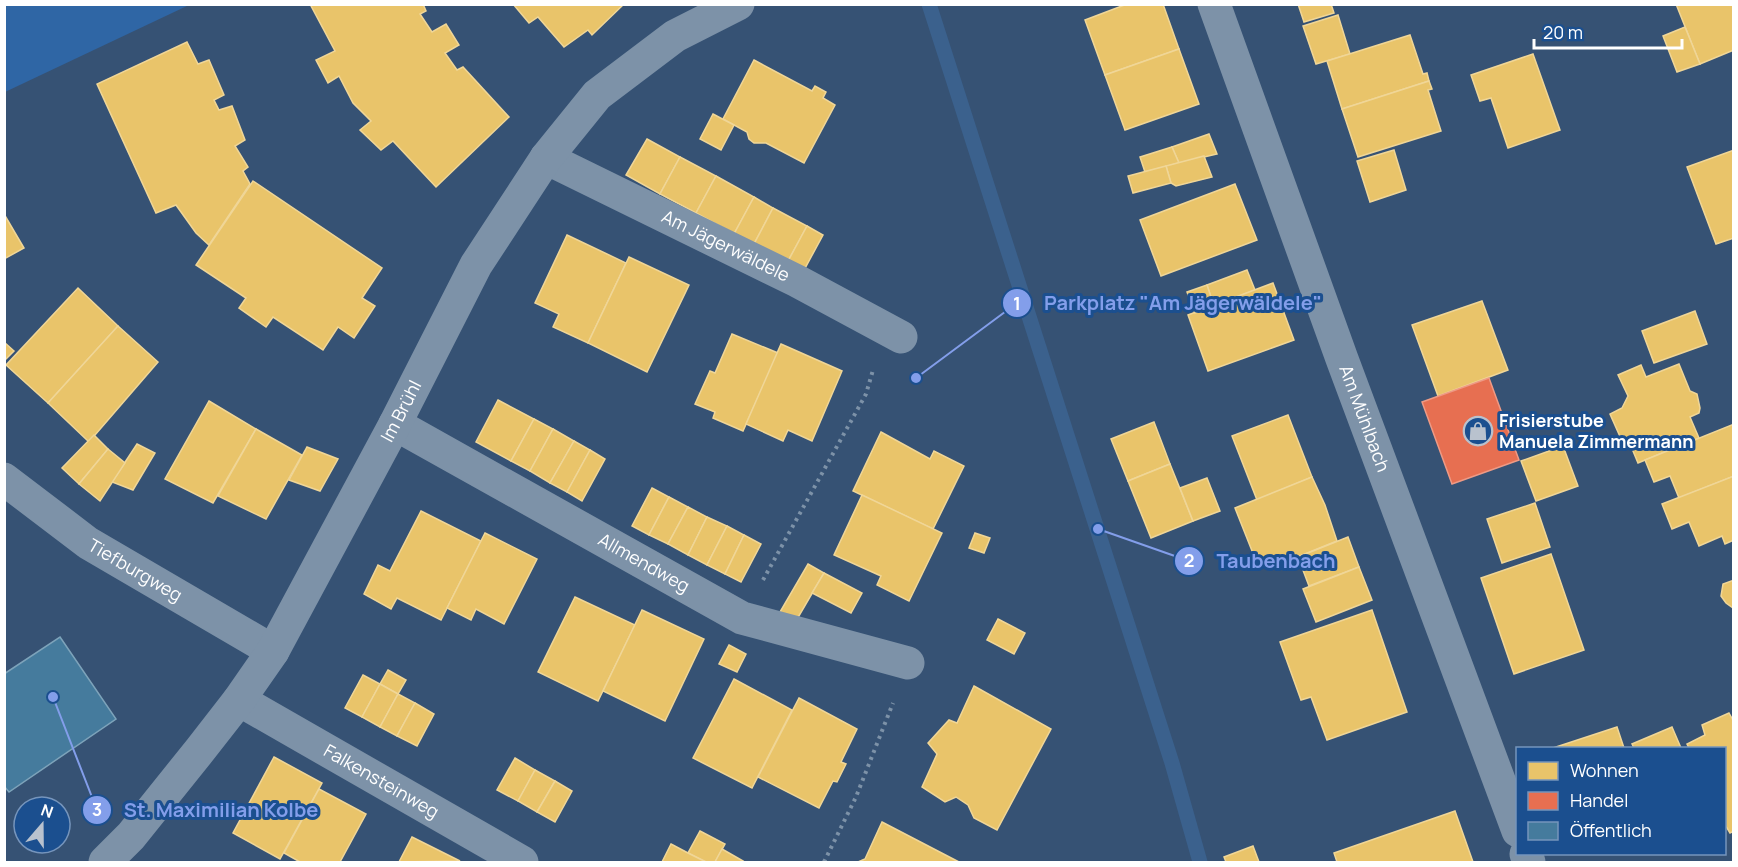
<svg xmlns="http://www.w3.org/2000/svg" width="1738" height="867" viewBox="0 0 1738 867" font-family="Manrope,sans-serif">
<rect width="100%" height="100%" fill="#365274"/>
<path fill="#2f66a5" d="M5,4H189V5L5,92Z"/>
<g fill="#e9c46a" stroke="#f0d697" stroke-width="1.5">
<path d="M310,4H423L426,11L420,14L432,32L446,24L459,45L445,53L457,70L463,67L509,117L436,187L393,141L381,150L360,130L371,121L353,103L339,76L328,83L316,60L335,51Z"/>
<path d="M513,4H623V5L592,35L588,30L564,47L538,17L529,23Z"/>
<path d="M1127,4H1163L1179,49L1105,75L1085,20Z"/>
<path d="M1298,4H1331L1334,13L1304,22Z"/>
<path d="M1676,4H1734V50L1700,64Z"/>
<path d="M1338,15L1350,54L1316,64L1303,26Z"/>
<path d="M1685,27L1700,64L1677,72L1663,36Z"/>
<path d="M1410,35L1423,74L1427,73L1429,81L1342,109L1327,61Z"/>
<path d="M187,42L198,64L209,60L224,95L214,100L219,110L232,106L245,140L235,146L248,167L243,171L250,184L209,245L196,233L176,205L156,213L97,84Z"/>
<path d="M1179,49L1199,104L1125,130L1105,75Z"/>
<path d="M1533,54L1560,130L1508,148L1491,98L1480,101L1471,75Z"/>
<path d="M754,60L812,91L815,86L826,92L823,98L835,105L804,163L766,143H754L749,139L747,132L723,119Z"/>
<path d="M1429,81L1432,89L1428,90L1441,131L1358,157L1342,109Z"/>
<path d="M713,114L734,125L721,150L700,139Z"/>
<path d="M1209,134L1217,154L1179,163L1172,147Z"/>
<path d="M647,139L680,157L660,194L626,175Z"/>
<path d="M1172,147L1179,163L1145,172L1140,157Z"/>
<path d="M1394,150L1406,190L1370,202L1357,161Z"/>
<path d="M1734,150V238L1716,244L1687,167Z"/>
<path d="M1204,156L1212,177L1176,186L1171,183L1166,166Z"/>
<path d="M680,157L716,176L696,213L660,194Z"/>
<path d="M1166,166L1171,183L1133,193L1128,176Z"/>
<path d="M716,176L754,197L734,234L696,213Z"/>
<path d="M253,181L382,268L362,298L375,306L354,338L338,327L323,350L273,317L266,327L239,308L246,298L196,265Z"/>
<path d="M1235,184L1257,240L1161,276L1140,220Z"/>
<path d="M754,197L773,208L754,244L734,234Z"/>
<path d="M773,208L807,226L787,263L754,244Z"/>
<path d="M4,214L24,248L4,259Z"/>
<path d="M807,226L823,235L803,272L787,263Z"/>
<path d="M567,235L626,263L588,343L553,327L559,314L535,303Z"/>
<path d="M629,257L689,285L647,372L588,343Z"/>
<path d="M1247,270L1255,290L1214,306L1207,285Z"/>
<path d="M1273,283L1294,340L1208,371L1188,315Z"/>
<path d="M1207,285L1214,306L1195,313L1187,292Z"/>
<path d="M78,288L118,326L48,403L6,365Z"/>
<path d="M1482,301L1508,370L1438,396L1412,325Z"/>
<path d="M1695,311L1707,344L1654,363L1642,331Z"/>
<path d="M118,326L158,362L89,442L48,403Z"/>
<path d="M732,334L778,353L743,431L713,418L715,412L695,404L710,371L715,373Z"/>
<path d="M4,342L14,351L4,361Z"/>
<path d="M781,344L842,371L812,441L788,430L783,441L746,424Z"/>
<path d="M1679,364L1690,391L1697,394L1700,408L1699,413L1690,417L1699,438L1638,463L1628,439L1622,441L1610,414L1622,408L1628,396L1618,375L1641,365L1646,377Z"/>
<path d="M498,400L534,419L511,461L476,442Z"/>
<path d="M209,401L256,429L213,503L165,479Z"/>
<path d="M1288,415L1312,477L1257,500L1232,436Z"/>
<path d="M534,419L553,429L530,471L511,461Z"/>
<path d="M1154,422L1170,464L1128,481L1111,439Z"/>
<path d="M1734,424V476L1679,498L1670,476L1654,482L1645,460Z"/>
<path d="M256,429L302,455L266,519L218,496Z"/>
<path d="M553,429L574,441L550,483L530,471Z"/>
<path d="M881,432L930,459L934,451L964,466L933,529L853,491Z"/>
<path d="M94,435L108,449L79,484L62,468Z"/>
<path d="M574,441L590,450L567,492L550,483Z"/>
<path d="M137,444L155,453L133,490L112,482Z"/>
<path d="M1563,446L1578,486L1536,501L1521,461Z"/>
<path d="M307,447L338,459L320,491L289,480Z"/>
<path d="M108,449L125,463L100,501L79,484Z"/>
<path d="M590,450L605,459L582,501L567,492Z"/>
<path d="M1170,464L1193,521L1151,538L1128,481Z"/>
<path d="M1734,476V540L1725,544L1722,536L1699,546L1689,522L1672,529L1662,504Z"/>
<path d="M1312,477L1325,505L1337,541L1275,566L1271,560L1258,566L1235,508Z"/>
<path d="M1207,478L1220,511L1193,521L1180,488Z"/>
<path d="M652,488L669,497L649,535L632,526Z"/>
<path d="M862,495L942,533L909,601L877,585L881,576L834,555Z"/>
<path d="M669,497L688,507L668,544L649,535Z"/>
<path d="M1535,503L1550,547L1502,563L1487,519Z"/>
<path d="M688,507L707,517L688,555L668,544Z"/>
<path d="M421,511L481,541L441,620L397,598L391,609L364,594L378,565L390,571Z"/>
<path d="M707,517L727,526L707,565L688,555Z"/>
<path d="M727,526L744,535L725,574L707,565Z"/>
<path d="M485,533L537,559L504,624L476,609L471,620L447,608Z"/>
<path d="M975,533L990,538L984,553L969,548Z"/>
<path d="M744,535L761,544L741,582L725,574Z"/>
<path d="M1348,537L1359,567L1309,586L1298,557Z"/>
<path d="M1551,554L1584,650L1514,674L1481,578Z"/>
<path d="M808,564L824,573L796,621L780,612Z"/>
<path d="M1359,567L1372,600L1316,622L1303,589Z"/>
<path d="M824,573L862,593L851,613L812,593Z"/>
<path d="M1734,580V608H1733L1726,603L1721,596L1723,584Z"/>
<path d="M575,597L635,625L598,701L538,672Z"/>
<path d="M642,610L704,639L665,721L603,691Z"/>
<path d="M1372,610L1407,712L1327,740L1311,697L1301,700L1280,642Z"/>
<path d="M998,619L1025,633L1014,654L987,640Z"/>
<path d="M729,645L746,654L737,672L719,664Z"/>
<path d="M388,670L406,680L398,694L380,684Z"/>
<path d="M363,675L380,684L362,717L345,708Z"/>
<path d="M734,679L792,710L752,788L693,758Z"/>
<path d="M380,684L398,694L380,727L362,717Z"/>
<path d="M974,686L1051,729L997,830L974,818L968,805L956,797L945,802L922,787L937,754L928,743L949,720L957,723Z"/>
<path d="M398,694L415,703L397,736L380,727Z"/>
<path d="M799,698L857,729L841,762L846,764L837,782L833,781L819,808L758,777Z"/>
<path d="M415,703L434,714L417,746L397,736Z"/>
<path d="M1729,713L1734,722V831L1730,833L1724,823V748H1689L1687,744L1705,735L1702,725Z"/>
<path d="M1617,727L1624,748H1553Z"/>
<path d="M1672,727L1681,748H1634L1632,744Z"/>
<path d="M274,757L322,783L280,859L233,833Z"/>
<path d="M515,758L535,770L518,801L497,790Z"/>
<path d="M535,770L555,781L537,812L518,801Z"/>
<path d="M555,781L572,791L555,822L537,812Z"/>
<path d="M319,789L366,814L340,862H300L284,853Z"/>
<path d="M1455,811L1473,862H1337L1334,853Z"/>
<path d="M882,822L959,862H858L865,859Z"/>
<path d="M700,831L725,844L715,862H706L688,853Z"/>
<path d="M412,837L460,861L399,862Z"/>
<path d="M671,844L688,853L706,862H662Z"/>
<path d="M1253,846L1259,862H1226L1224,857Z"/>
<path d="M722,849L743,861L742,862H715Z"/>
</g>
<path fill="#e76f51" stroke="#ee9a85" stroke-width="1.5" d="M1489,378L1519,460L1452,484L1422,402Z"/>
<path fill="#457b9d" stroke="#7da3ba" stroke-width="1.5" d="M60,637L116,719L9,792L4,786V674Z"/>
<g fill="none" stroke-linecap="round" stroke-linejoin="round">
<path stroke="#3b618d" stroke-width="15" d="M929,4L1172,763L1200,862"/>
<g stroke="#7d92a8" stroke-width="4" stroke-dasharray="3 4.5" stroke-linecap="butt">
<path d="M763,580L866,394L873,370"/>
<path d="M824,862L856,797L893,703"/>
</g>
<g stroke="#7d92a8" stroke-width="33">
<path id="s1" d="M1214,4L1342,359L1518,831"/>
<path id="s2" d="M546,158L797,281L901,337"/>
<path id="s3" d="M395,424L742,618L908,663"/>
<path id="s4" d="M4,479L88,543L273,651"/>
<path id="s5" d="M239,700L522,862"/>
<path d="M1526,854L1529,862"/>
<path id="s6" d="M105,862L131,836L200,750L239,700L273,651L395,424L476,265L546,158L597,95L675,36L738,4"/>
</g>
</g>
<defs>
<g id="shop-ring" transform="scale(1.5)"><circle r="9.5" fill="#1b4f8f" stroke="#b9c2ce" stroke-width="1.5"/><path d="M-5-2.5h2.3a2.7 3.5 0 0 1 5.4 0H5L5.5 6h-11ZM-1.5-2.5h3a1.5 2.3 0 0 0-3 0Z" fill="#b9c2ce"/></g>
</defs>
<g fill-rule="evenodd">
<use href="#shop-ring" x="1478" y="431"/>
</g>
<g text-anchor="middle" stroke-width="6" stroke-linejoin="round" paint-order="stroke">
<g font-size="18" fill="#fff" stroke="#1b4f8f">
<text dy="6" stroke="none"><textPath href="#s2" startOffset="200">Am Jägerwäldele</textPath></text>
<text dy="6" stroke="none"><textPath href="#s6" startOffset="542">Im Brühl</textPath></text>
<text dy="6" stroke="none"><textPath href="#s1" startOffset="441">Am Mühlbach</textPath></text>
<text dy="6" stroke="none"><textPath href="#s3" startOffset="285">Allmendweg</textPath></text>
<text dy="6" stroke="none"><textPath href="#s4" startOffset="160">Tiefburgweg</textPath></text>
<text dy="6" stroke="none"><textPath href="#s5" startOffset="164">Falkensteinweg</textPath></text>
</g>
<g font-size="18" font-weight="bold" fill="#fff" stroke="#1b4f8f" text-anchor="start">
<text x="1499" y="427">Frisierstube<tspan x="1499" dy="21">Manuela Zimmermann</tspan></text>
</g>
</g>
<path fill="none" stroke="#839eea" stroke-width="2" d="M916 378L1017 303M1098 529L1189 561M53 697L97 810"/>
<g fill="#839eea" stroke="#1b4f8f" stroke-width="2">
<circle cx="916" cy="378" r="6"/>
<circle cx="1098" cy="529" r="6"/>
<circle cx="53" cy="697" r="6"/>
<circle cx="1017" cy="303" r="15"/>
<circle cx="1189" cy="561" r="15"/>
<circle cx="97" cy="810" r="15"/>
</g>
<g font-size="18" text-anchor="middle" font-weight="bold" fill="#fff">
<text x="1017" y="310">1</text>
<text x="1189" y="567">2</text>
<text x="97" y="816">3</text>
</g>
<g font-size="20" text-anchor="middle" font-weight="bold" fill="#839eea" stroke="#1b4f8f" stroke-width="6" stroke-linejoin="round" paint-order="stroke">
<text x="1183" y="310">Parkplatz "Am Jägerwäldele"</text>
<text x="1276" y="568">Taubenbach</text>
<text x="221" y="817">St. Maximilian Kolbe</text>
</g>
<rect width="1738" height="867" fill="none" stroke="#ffffff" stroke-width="12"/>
<rect x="1516" y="747" width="210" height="108" fill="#1b4f8f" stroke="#7695bc" stroke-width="1.5"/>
<rect x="1528" y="762" width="30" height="18" fill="#e9c46a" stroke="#7695bc" stroke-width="1.5"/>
<text x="1570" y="777" font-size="18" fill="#ffffff">Wohnen</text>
<rect x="1528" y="792" width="30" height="18" fill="#e76f51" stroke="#7695bc" stroke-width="1.5"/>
<text x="1570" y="807" font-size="18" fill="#ffffff">Handel</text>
<rect x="1528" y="822" width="30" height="18" fill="#457b9d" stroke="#7695bc" stroke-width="1.5"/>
<text x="1570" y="837" font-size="18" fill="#ffffff">Öffentlich</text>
<g transform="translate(42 825) rotate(20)"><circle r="28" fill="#1b4f8f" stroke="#7695bc" stroke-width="1.5"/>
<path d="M0-4.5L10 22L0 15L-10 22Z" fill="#b9c2ce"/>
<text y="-9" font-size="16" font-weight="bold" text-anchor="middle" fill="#ffffff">N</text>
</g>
<path d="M1534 39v9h148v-9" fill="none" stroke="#ffffff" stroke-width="3"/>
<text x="1543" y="39" font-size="18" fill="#ffffff" stroke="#1b4f8f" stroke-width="4.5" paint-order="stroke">20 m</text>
</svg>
